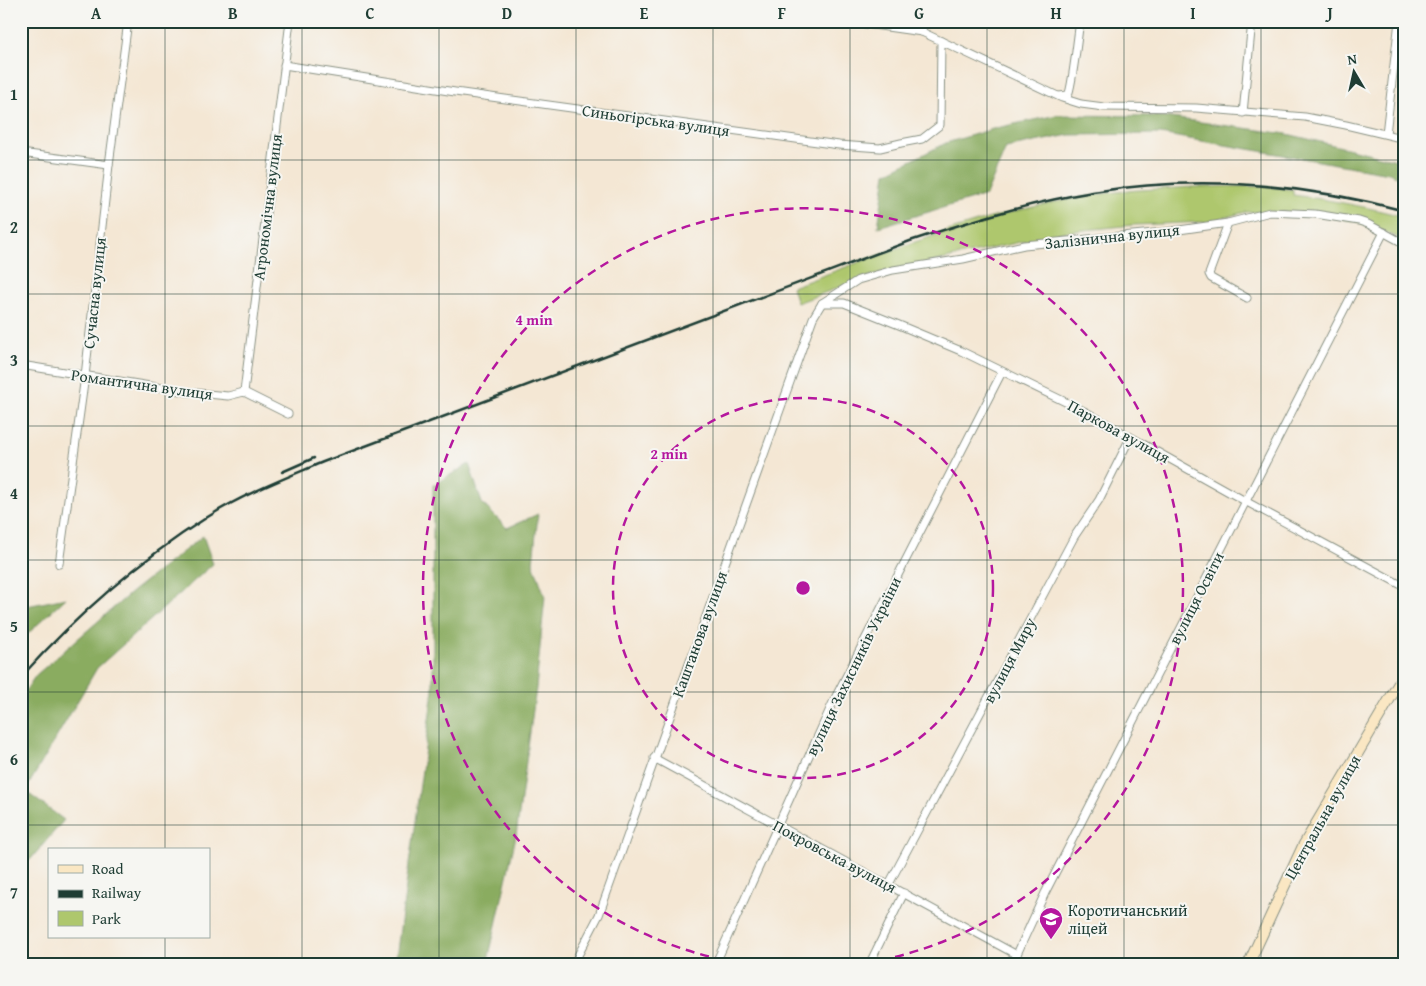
<svg xmlns="http://www.w3.org/2000/svg" width="1426" height="986" viewBox="0 0 1426 986" font-family="'Gentium Book Plus',serif">
<rect width="100%" height="100%" fill="#f6f6f2"/>
<filter id="ink" filterUnits="userSpaceOnUse"><feTurbulence type="fractalNoise" baseFrequency=".02" numOctaves="2"/><feDisplacementMap in="SourceGraphic" scale="10" xChannelSelector="R" yChannelSelector="G"/><feConvolveMatrix kernelMatrix="1 2 1 2 8 2 1 2 1" color-interpolation-filters="sRGB"/></filter>
<filter id="wash" filterUnits="userSpaceOnUse"><feTurbulence type="fractalNoise" baseFrequency=".0096" numOctaves="4" result="noise"/><feDisplacementMap in="SourceGraphic" scale="20" xChannelSelector="R" yChannelSelector="G"/><feGaussianBlur stdDeviation="1.12" result="paint"/><feColorMatrix in="noise" values="0 0 0 0 0 0 0 0 0 0 0 0 0 0 0 0 0 1.4 0 .05"/><feComposite in="paint" operator="in"/></filter>
<g filter="url(#wash)">
<rect width="100%" height="100%" fill="#f4e7d4"/>
<path fill="#aec76d" stroke="#668250" d="M1193,187C1226,187 1260,184 1293,190V195C1331,200 1368,207 1405,217V240L1354,221L1294,212H1246L1206,222L1134,225L1064,232L867,277L797,303L792,287C898,248 1004,205 1117,192C1142,189 1167,189 1193,187Z"/>
<g fill="#8aac60" stroke="#54744a">
<path d="M1057,115L1157,116L1287,134L1405,162V179L1389,173L1160,134L1069,135L1006,148L986,195L878,227L886,173L946,143L996,128Z"/>
<path d="M469,464L482,503L507,528L538,514L533,563L545,596L536,688L516,836L487,965H395L433,691V485Z"/>
<path d="M203,536L213,564L97,668L25,791L64,820L30,860L21,865V697L36,675L133,591Z"/>
<path d="M66,598L21,640V605L27,606Z"/>
</g>
</g>
<g filter="url(#ink)">
<g fill="none" stroke-linecap="round" stroke-linejoin="round">
<g stroke="#8a9284" stroke-width="9">
<g id="street">
<path d="M845,21L922,32L1062,98L1081,104L1104,107L1196,108L1305,117L1346,125L1405,139"/>
<path d="M922,32L923,21"/>
<path d="M284,65L455,92L839,145L880,148L901,143L922,139L940,125L941,41"/>
<path d="M1059,96L1068,95C1072,90 1078,33 1080,21"/>
<path d="M1243,113L1252,21"/>
<path d="M1386,134L1399,21"/>
<path d="M21,153L109,165"/>
<path d="M1228,223L1209,274L1211,278L1247,298"/>
<path d="M822,303H844L899,325L961,351L1084,411L1245,501L1405,587"/>
<path d="M21,365L187,392L228,396L244,392L288,414"/>
<path d="M244,392L290,21"/>
<path d="M59,564L85,376L109,165L128,21"/>
<path d="M654,758L1017,955"/>
<path d="M889,884L1074,537L1099,500L1130,438"/>
<path d="M573,965L599,915L813,318L822,303L858,280L893,270L963,259L1024,245L1165,232L1228,223L1270,212L1315,214L1359,221L1368,224L1405,244"/>
<path d="M715,965L834,700L1002,372"/>
<path d="M869,965L904,893"/>
<path d="M1012,965L1045,893L1384,232"/>
</g>
</g>
<g stroke="#8a9284" stroke-width="12">
<path id="secondary" d="M1248,965L1303,846L1405,673"/>
</g>
<use href="#street" stroke="#fff" stroke-width="7"/>
<use href="#secondary" stroke="#fae7c3" stroke-width="10"/>
<g stroke="#1f3d34" stroke-width="2.5">
<path d="M282,472L314,458"/>
<path d="M21,677C75,617 137,562 206,518C242,495 283,479 323,462L910,241C970,221 1031,202 1093,192C1197,175 1304,184 1405,211"/>
</g>
</g>
</g>
<path fill="none" stroke="#1f3d34" stroke-width="1" stroke-opacity="0.55" d="M165,21V850M302,21V965M439,21V965M576,21V965M713,21V965M850,21V965M987,21V965M1124,21V965M1261,21V965M21,160H1405M21,294H1405M21,426H1405M21,560H1405M21,692H1405M21,825H1405M165,937V965"/>
<g fill="none" stroke="#b5179e" stroke-width="2.5" stroke-dasharray="9 6">
<circle cx="803" cy="588" r="190"/>
<path d="M753 965A380 380 0 1 1 853 965"/>
</g>
<defs>
<g id="school-pin" transform="scale(1.25)"><path d="M0 17L-7.5 6A9.5 9.5 0 1 1 7.5 6Z" fill="#b5179e" stroke="#f6f6f2"/><path d="M0-5L7-2L0 1L-7-2ZM-4 1L0 2.5L4 1V4Q0 6-4 4Z" fill="#fff"/></g>
</defs>
<g fill-rule="evenodd">
<use href="#school-pin" x="1051" y="919"/>
</g>
<g text-anchor="middle" stroke-width="4" stroke-linejoin="round" paint-order="stroke">
<g font-size="16" fill="#1f3d34" stroke="#f6f6f2">
<text transform="translate(656 120) rotate(8)" y="6">Синьогірська вулиця</text>
<text transform="translate(267 207) rotate(-83)" y="6">Агрономічна вулиця</text>
<text transform="translate(1112 236) rotate(-6)" y="6">Залізнична вулиця</text>
<text transform="translate(94 293) rotate(-84)" y="6">Сучасна вулиця</text>
<text transform="translate(142 384) rotate(8)" y="6">Романтична вулиця</text>
<text transform="translate(1119 431) rotate(29)" y="6">Паркова вулиця</text>
<text transform="translate(1196 598) rotate(-63)" y="6">вулиця Освіти</text>
<text transform="translate(699 634) rotate(-70)" y="6">Каштанова вулиця</text>
<text transform="translate(1009 660) rotate(-62)" y="6">вулиця Миру</text>
<text transform="translate(853 666) rotate(-64)" y="6">вулиця Захисників України</text>
<text transform="translate(1322 817) rotate(-61)" y="6">Центральна вулиця</text>
<text transform="translate(835 856) rotate(28)" y="6">Покровська вулиця</text>
</g>
<g font-size="16" fill="#1f3d34" stroke="#f6f6f2" text-anchor="start">
<text x="1068" y="916">Коротичанський<tspan x="1068" dy="18">ліцей</tspan></text>
</g>
</g>
<circle cx="803" cy="588" r="8" fill="#b5179e" stroke="#f6f6f2" stroke-width="2.5"/>
<g font-size="15" text-anchor="middle" font-weight="bold" fill="#b5179e" stroke="#f6f6f2" stroke-width="4" stroke-linejoin="round" paint-order="stroke">
<text x="534" y="325">4 min</text>
<text x="669" y="459">2 min</text>
</g>
<rect width="1426" height="986" fill="none" stroke="#f6f6f2" stroke-width="55"/>
<rect x="48" y="848" width="162" height="90" fill="#f6f6f2" stroke="#a0aca6"/>
<rect x="58" y="865" width="25" height="8" fill="#fae7c3" stroke="#a0aca6"/>
<text x="92" y="874" font-size="15" fill="#1f3d34">Road</text>
<rect x="58" y="890" width="25" height="8" fill="#1f3d34" stroke="#a0aca6"/>
<text x="92" y="898" font-size="15" fill="#1f3d34">Railway</text>
<rect x="58" y="911" width="25" height="15" fill="#aec76d" stroke="#a0aca6"/>
<text x="92" y="924" font-size="15" fill="#1f3d34">Park</text>
<g transform="translate(1354 72) rotate(351)" stroke="#f6f6f2" stroke-width="4" paint-order="stroke">
<path d="M0-4L9 19L0 12L-9 19Z" fill="#1f3d34"/>
<text y="-8" font-size="14" font-weight="bold" text-anchor="middle" fill="#1f3d34">N</text>
</g>
<rect x="28" y="28" width="1370" height="930" fill="none" stroke="#1f3d34" stroke-width="2"/>
<g font-size="16" text-anchor="middle" font-weight="bold" fill="#1f3d34">
<text x="96" y="19">A</text>
<text x="233" y="19">B</text>
<text x="370" y="19">C</text>
<text x="507" y="19">D</text>
<text x="644" y="19">E</text>
<text x="782" y="19">F</text>
<text x="919" y="19">G</text>
<text x="1056" y="19">H</text>
<text x="1193" y="19">I</text>
<text x="1330" y="19">J</text>
<text x="14" y="100">1</text>
<text x="14" y="233">2</text>
<text x="14" y="366">3</text>
<text x="14" y="499">4</text>
<text x="14" y="632">5</text>
<text x="14" y="765">6</text>
<text x="14" y="898">7</text>
</g>
</svg>
